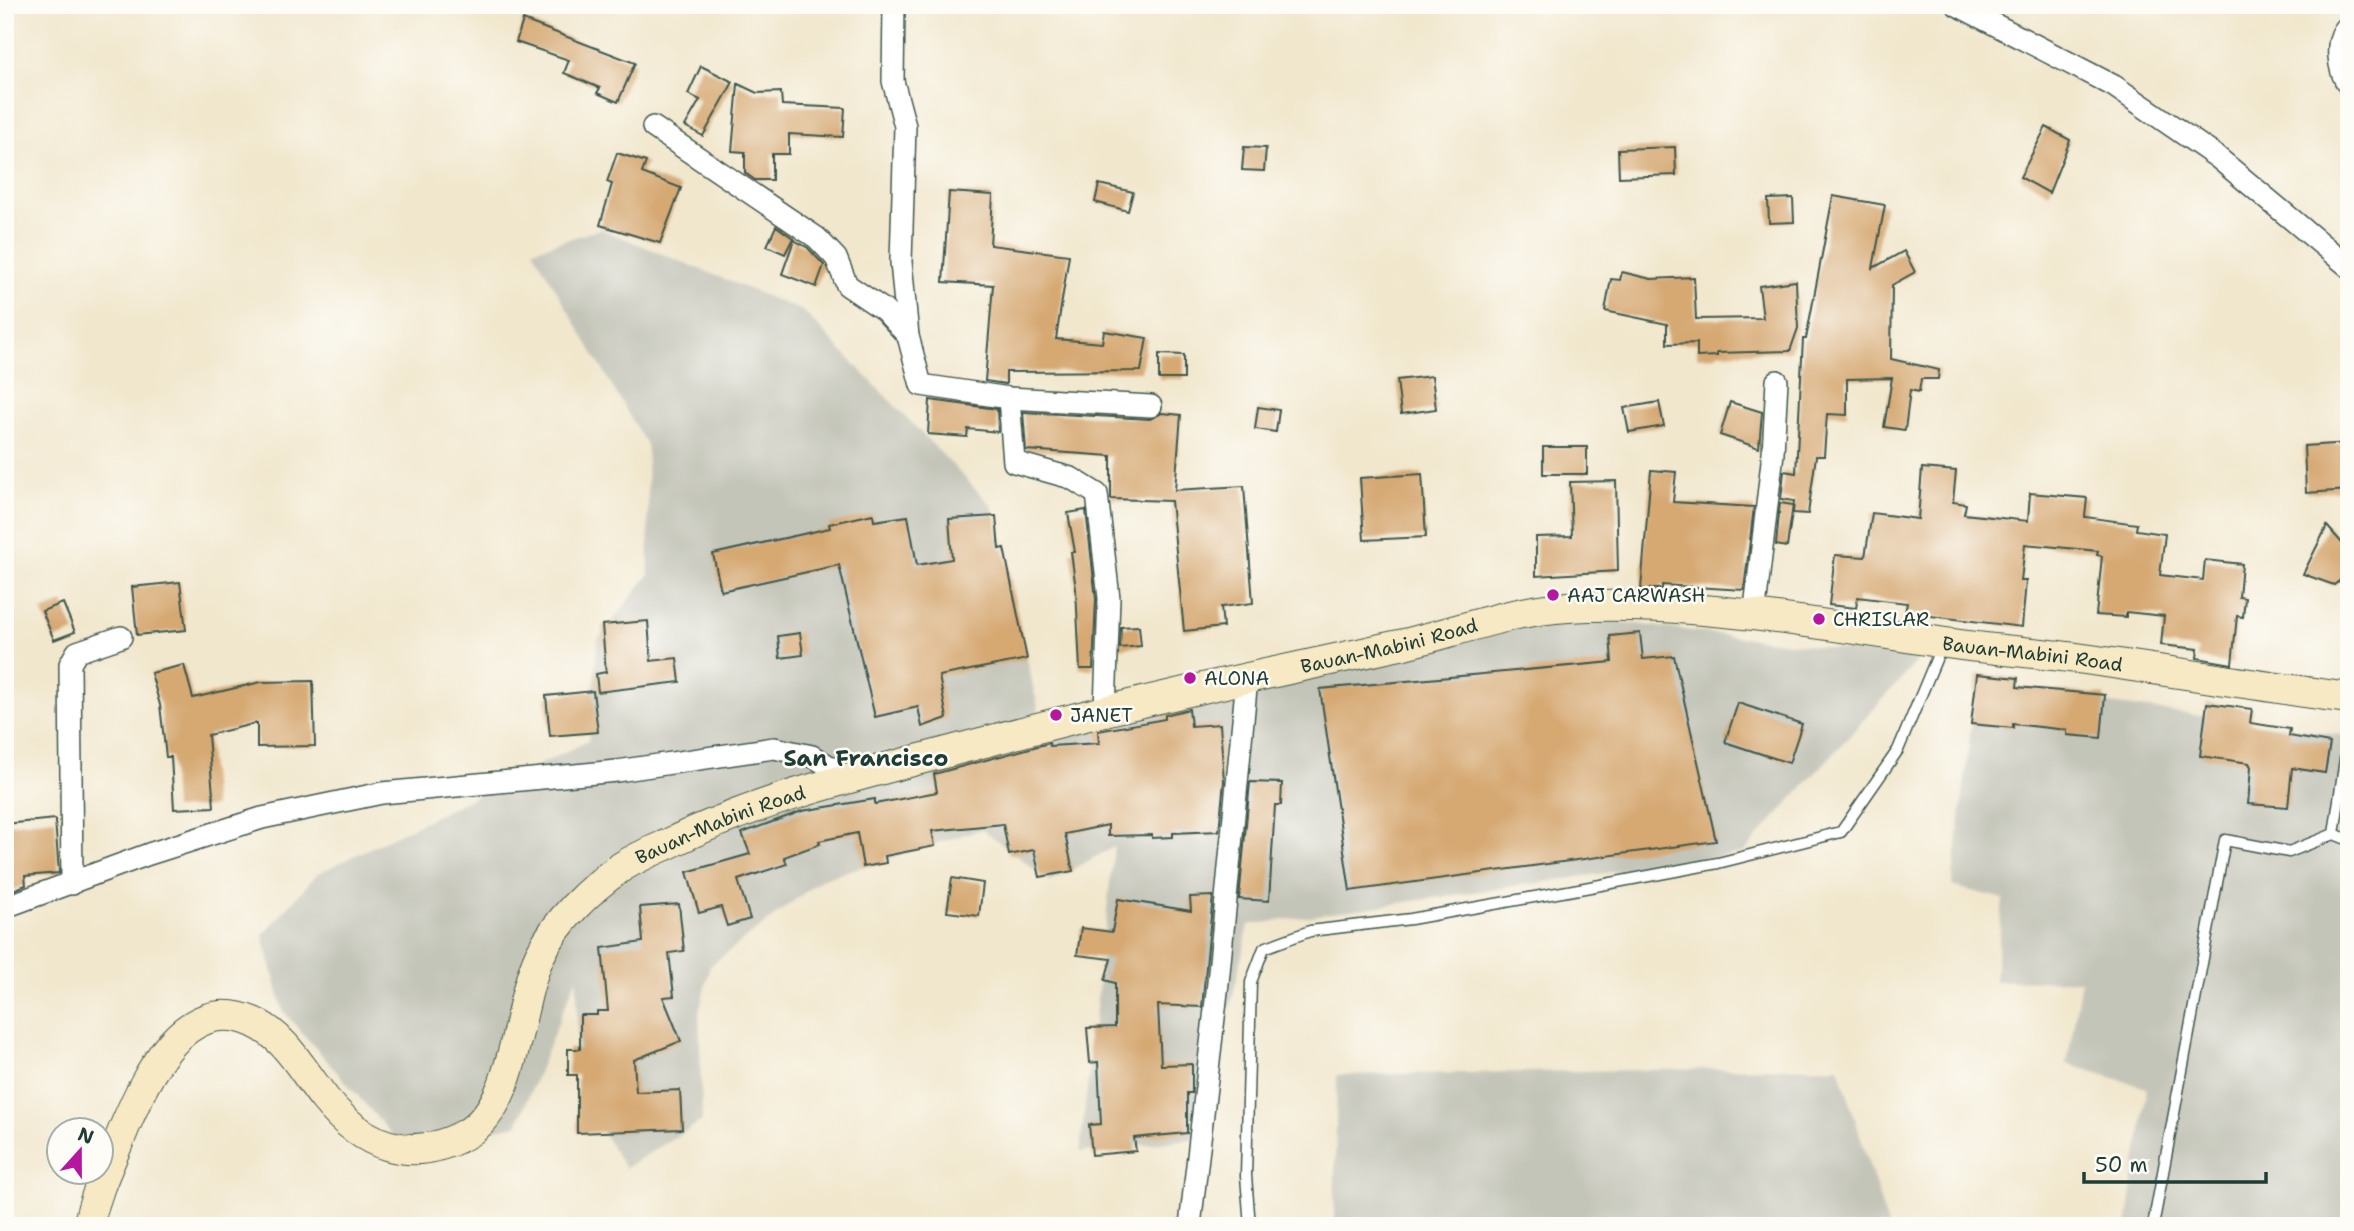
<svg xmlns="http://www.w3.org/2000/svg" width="2354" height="1231" viewBox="0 0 2354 1231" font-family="'Shantell Sans',sans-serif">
<rect width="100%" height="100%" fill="#fdfcf7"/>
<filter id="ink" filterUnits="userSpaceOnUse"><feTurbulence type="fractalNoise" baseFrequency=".0143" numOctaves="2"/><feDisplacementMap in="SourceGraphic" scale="14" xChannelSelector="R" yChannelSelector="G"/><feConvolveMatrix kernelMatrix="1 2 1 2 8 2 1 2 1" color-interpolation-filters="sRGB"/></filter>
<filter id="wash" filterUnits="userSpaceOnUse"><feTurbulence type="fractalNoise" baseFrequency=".00686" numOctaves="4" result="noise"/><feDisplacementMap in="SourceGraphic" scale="28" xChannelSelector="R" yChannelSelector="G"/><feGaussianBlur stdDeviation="1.57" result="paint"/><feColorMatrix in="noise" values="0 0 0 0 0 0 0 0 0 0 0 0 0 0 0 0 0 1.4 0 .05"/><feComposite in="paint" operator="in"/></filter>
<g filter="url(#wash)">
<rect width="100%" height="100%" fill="#f1e7cd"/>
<g fill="#c4c5b9">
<path d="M601,229L803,311L992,506L1044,734L1562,615L1919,659L1743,853L1249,925L1200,1138L1080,1152L1114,847L1050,881L982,829L822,879L710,966L699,1012L702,1121L625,1168L577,1092V976L517,1125L403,1147L283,1011L263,935L317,874L588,741L598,639L649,575L647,446L533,250Z"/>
<path d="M1976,686L2349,736V1226H2127L2147,1088L2067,1064L2081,980L1995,981L2003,899L1952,886Z"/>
<path d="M1839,1067L1888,1226H1334L1337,1075Z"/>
</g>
<g id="blocks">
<g fill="#d6a973">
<path d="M523,20L635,63L618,102L597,93L600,88L564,73L569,60L516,42Z"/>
<path d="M701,66L733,82L703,136L685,126L700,100L688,94Z"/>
<path d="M738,84L757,93L781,92L782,105L845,108L843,137L789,134V154H772V180H755L745,173V152L732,151Z"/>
<path d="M2046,127L2070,140L2049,193L2020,177Z"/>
<path d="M1244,147L1266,148L1264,171L1242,170Z"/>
<path d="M1675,147L1676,175L1619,177L1618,149Z"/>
<path d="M617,153L646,162L642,173L681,188L660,243L600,225L612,184L607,182Z"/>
<path d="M1099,184L1133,192L1128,211L1095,202Z"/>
<path d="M949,192L993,195L990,245L1069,255L1056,339L1102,343L1104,331L1147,338L1141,371L1006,372V384L985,381L993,285L943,282Z"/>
<path d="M1833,196L1885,205L1873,268L1904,251L1915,272L1892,285L1891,359L1939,370L1938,379H1921L1919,392L1910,390L1905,430L1884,427L1892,378L1847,379V415L1827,414L1824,456H1816L1808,514L1793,513L1794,501L1781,499L1784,471L1796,473L1803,339H1806Z"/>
<path d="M1793,198L1794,222L1769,223L1768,199Z"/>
<path d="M776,226L793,238L785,254L767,246Z"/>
<path d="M794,240L808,248L824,265L816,287L782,274Z"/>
<path d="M1622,272L1651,279L1694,277L1696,319L1763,318L1759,286L1796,281L1798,328L1790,351L1717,353V356L1697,357V343L1667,344V324L1605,311L1611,279L1620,280Z"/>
<path d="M1159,354L1184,355V379H1159Z"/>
<path d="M1432,376L1436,409L1401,414L1397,380Z"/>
<path d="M930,400L997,409L998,432L968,429L967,437L928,434Z"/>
<path d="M1659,402L1664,426L1629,432L1624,408Z"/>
<path d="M1730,402L1762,412L1759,448L1720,435Z"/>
<path d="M1258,407L1279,410L1276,432L1255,429Z"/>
<path d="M1023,412L1150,419L1162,413L1181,415L1175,490L1244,486L1253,603L1221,607L1223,627L1184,631L1171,501L1111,499V456L1026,450Z"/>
<path d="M2349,443V490L2306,493L2304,446Z"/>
<rect x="1543" y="447" width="44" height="27"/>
<path d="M1922,468L1956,471L1953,502L1966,504L1964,514L2028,521L2030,493L2087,498L2085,517L2137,524L2136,530L2165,534L2160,575L2203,580L2205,560L2242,564L2239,597L2245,598L2243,617L2237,616L2232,664L2197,658L2198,649L2161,645L2164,616L2126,612V617L2096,615L2102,556L2097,555L2098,551L2025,544L2021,581H2026L2022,627L1905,613L1907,603L1858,597L1856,608L1829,605L1835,555L1865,557L1872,513L1918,519Z"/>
<path d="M1651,470L1676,472L1673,502L1754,507L1744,590L1662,585V589H1641Z"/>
<path d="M1422,474L1426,537L1364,540L1360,478Z"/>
<path d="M1616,481L1618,571L1536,576V537L1572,536L1570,482Z"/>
<path d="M1780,503L1793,505L1787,547L1776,545Z"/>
<path d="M1086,510L1096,599L1093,669H1080L1076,589L1071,552H1075L1068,513Z"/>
<path d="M873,514L874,521L908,516L917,565L952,559L949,519L996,516L999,549L1004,548L1027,659L939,676L947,718L922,727L918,707L875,717L839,565L721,591L713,554L830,528L829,524Z"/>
<path d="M2327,526L2349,551V573L2334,585L2303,574Z"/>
<path d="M180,582L186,630L137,635L132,587Z"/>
<path d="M63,603L75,632L54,640L42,611Z"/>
<path d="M648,621L651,661L677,658L680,682L598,692L596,674L606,672L602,625Z"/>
<path d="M1139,626L1141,646L1120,648L1121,627Z"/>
<path d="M800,633L803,655L780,658L778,636Z"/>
<path d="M1640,633L1643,659L1674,656L1716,841L1350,891L1320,689L1612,662L1610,636Z"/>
<path d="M184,665L193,698L261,682L313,681L315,746L257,747V723L208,735L214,807L174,809L171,757H166L160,705L151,673Z"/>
<path d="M1977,674L2018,678L2017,687L2105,695L2101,738L2067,735V730L2013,724V728L1971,724Z"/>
<path d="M593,691L598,732L550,736L546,696Z"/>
<path d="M1738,703L1802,724L1789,763L1725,742Z"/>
<path d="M2207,703L2252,709L2250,723L2290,729L2289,736L2330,743L2325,773L2292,768L2288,807L2248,804L2251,767L2249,763L2200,756Z"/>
<path d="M1189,709L1191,726L1220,724L1224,781L1219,831L1173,833V837L1152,838V835L1108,836V825L1065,834L1073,871L1040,877L1034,850L1009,855L1003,824L932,831L935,846L885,856L886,863L863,867L857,833L819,841L820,844L784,857L787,864L738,880L750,919L727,926L721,907L699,913L687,872L750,854L742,833L802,811L875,799V804L937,792L934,774L1049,743L1050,746L1099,743L1098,731L1165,719V715Z"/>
<path d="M1250,782L1282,783L1281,805H1275L1269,901L1239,899Z"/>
<path d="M55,819L59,873L25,876L26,885L5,893V824Z"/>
<path d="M952,878L983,883L979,916L947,912Z"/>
<path d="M1213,896L1202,1007L1158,1005L1161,1065L1192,1064V1093H1187V1133L1134,1138L1136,1151L1092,1155L1089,1125L1101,1124L1098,1062L1090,1063L1087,1028L1115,1027V983L1105,980L1111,959L1077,955L1081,928L1112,932L1118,899L1191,911L1190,897Z"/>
<path d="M679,904L684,951L669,953L674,996L663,997L681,1041L634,1060L636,1092L680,1090L682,1129L577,1133V1075H568V1049H580V1015H597V1011H608L602,948L643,942L640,907Z"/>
</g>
</g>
</g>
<g filter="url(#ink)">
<use href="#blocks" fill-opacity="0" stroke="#3e564b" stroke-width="2"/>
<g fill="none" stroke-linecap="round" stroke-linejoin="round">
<g stroke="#3e564b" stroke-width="13">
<g id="lane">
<path d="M2334,834L2349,732"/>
<path d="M1250,1226L1246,1176L1251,982L1264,948L1310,931L1411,919L1590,887L1718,863L1841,832L1898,750L1942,645"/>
<path d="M2153,1226L2225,840L2289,852L2334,834L2349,840"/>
</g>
</g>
<g stroke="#3e564b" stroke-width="24">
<g id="street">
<path d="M894,5L893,81L905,126L901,262L908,336L921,385L1009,398L1151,406"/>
<path d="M1957,5L2114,86L2217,157L2349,267"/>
<path d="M2349,25C2333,39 2338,71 2349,86"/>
<path d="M653,127L817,238L836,258L847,285L884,310L908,336"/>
<path d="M1009,398L1014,462L1071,478L1097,494L1109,598L1105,709"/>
<path d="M1754,617L1773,453L1777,381"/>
<path d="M72,884L70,664L77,652L121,637"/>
<path d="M5,907L149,854L262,818L382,793L617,771L774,748L812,756L851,779"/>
<path d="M1190,1226L1218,983L1247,678"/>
</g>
</g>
<g stroke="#3e564b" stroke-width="32">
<g id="secondary">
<path id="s1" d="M88,1226C97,1187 110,1163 125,1126C146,1077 184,992 253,1022C286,1036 303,1072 325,1099C362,1145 409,1165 464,1135C518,1106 515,1007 540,955C556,921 590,889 620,868C635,858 652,851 668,844C767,795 878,771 985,742C1122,704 1261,675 1400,645C1456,632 1511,610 1568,607C1686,600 1823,624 1939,642C1992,650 2046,653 2098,661C2182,673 2265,687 2349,698"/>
</g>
</g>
<use href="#lane" stroke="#fff" stroke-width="10"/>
<use href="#street" stroke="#fff" stroke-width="21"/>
<use href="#secondary" stroke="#f7e9c3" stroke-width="30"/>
</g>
</g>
<g fill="#b5179e" stroke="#fdfcf7" stroke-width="2.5">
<circle cx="1553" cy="595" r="7"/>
<circle cx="1819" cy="619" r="7"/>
<circle cx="1190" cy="678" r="7"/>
<circle cx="1056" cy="715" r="7"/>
</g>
<g text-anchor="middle" stroke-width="5" stroke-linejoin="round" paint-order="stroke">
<g font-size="19" fill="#1f3d34" stroke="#fdfcf7" text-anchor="start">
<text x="1567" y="602">AAJ CARWASH</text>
<text x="1833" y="626">CHRISLAR</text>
<text x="1204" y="685">ALONA</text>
<text x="1070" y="722">JANET</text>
</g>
<g font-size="19" fill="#1f3d34" stroke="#fdfcf7">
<text dy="7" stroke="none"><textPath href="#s1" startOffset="1680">Bauan-Mabini Road</textPath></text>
<text dy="7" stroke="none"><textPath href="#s1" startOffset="2331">Bauan-Mabini Road</textPath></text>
<text dy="7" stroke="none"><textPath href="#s1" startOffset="987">Bauan-Mabini Road</textPath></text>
</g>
<g font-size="23" font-weight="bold" fill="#1f3d34" stroke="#fdfcf7">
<text x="866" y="766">San Francisco</text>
</g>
</g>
<rect width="2354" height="1231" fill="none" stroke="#fdfcf7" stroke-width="28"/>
<g transform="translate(80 1151) rotate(21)"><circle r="33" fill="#fdfcf7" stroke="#a4b0a9" stroke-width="2"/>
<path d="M0-5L12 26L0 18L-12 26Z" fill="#b5179e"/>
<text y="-10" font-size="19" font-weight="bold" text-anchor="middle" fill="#1f3d34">N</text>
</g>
<path d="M2084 1172v10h182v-10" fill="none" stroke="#1f3d34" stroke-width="3.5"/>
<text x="2095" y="1172" font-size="21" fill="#1f3d34" stroke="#fdfcf7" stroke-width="5" paint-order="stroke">50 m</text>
</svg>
